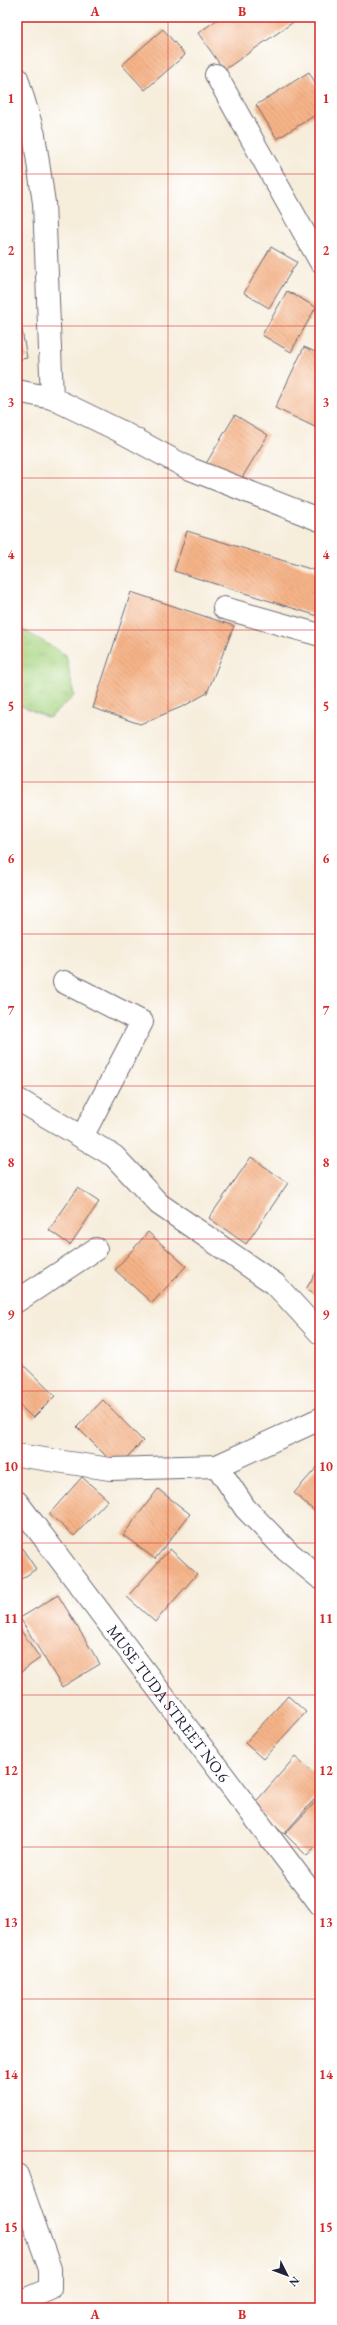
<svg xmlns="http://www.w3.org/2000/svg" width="337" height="2325" viewBox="0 0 337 2325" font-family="'EB Garamond',serif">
<defs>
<pattern id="grass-tufts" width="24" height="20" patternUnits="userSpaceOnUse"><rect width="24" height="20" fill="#a8d582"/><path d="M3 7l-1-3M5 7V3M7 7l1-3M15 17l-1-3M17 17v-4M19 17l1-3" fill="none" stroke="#90b771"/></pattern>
<pattern id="building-back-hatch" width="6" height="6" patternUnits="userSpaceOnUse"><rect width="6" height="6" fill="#f6b387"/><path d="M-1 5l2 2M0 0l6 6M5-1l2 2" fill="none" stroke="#d39a75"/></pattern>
</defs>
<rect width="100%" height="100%" fill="#fff"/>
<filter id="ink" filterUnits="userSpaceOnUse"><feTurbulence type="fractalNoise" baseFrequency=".025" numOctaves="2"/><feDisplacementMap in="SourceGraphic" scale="8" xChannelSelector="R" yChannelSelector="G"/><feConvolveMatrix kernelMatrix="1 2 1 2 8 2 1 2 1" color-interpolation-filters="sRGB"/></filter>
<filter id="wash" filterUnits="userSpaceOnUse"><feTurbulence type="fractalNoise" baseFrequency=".012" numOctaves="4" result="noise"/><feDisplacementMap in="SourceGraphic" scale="16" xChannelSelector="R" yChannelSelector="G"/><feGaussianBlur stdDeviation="0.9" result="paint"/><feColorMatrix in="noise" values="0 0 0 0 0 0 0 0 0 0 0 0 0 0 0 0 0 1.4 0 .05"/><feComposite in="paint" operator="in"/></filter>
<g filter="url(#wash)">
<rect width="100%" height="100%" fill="#f6eddb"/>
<path fill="url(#grass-tufts)" stroke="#657c5e" d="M17,626L66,655L74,696L49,718L17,704Z"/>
<g id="blocks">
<g fill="url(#building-back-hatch)">
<path d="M221,17H292L295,21L224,70L198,33Z"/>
<path d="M163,29L185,55L145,90L122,65Z"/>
<path d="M309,72L320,91V112L277,139L256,105Z"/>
<path d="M271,247L297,262L269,308L244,293Z"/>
<path d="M287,291L316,307L291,352L262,335Z"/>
<path d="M18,309L27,358L17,360V310Z"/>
<path d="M304,347L320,354V422L317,428L275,408Z"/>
<path d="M235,415L268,435L237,486L204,467Z"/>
<path d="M187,531L320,572L318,616L174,571Z"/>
<path d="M131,592L234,626L207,693L184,706L140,724L93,708Z"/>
<path d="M251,1157L288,1183L246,1244L209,1218Z"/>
<path d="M78,1188L99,1202L70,1245L49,1230Z"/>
<path d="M148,1232L186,1266L152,1303L115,1270Z"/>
<path d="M320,1266V1298L306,1289Z"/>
<path d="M17,1359L55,1396L33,1418L17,1403Z"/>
<path d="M103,1400L143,1441L117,1467L77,1427Z"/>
<path d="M320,1464V1516L294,1493Z"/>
<path d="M82,1477L108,1500L74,1536L49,1514Z"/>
<path d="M158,1489L190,1514L155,1559L123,1535Z"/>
<path d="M17,1541L36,1569L17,1582Z"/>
<path d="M170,1549L197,1574L155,1622L127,1597Z"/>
<path d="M58,1595L100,1664L62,1687L20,1618Z"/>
<path d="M17,1625L40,1658L17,1675Z"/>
<path d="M288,1696L306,1712L263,1759L245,1743Z"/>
<path d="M295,1757L320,1779V1793L284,1834L252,1806Z"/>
<path d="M320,1797V1843L307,1856L285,1834Z"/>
</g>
</g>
</g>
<g filter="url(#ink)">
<use href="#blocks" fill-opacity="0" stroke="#6c6973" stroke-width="1"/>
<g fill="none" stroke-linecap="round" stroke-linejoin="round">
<g stroke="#6c6973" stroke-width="24">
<g id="minor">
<path d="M216,75L320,261"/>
<path d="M17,78L34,135L44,203L52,398L118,430L188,468L320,520"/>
<path d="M17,391L52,398"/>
<path d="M224,608L320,635"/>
<path d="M64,982L142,1022L82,1137"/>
<path d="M17,1099L114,1156L159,1204L275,1284L320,1333"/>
<path d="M17,1301L96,1249"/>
<path d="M17,1455L110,1469L217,1466L320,1419"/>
<path d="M217,1466L245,1508L287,1551L320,1578"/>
<path id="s1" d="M17,1502L320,1904"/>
<path d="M17,2175L50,2269V2289L17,2303"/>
</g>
</g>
<use href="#minor" stroke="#fff" stroke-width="22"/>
</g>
</g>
<path fill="none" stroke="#d62828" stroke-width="1" stroke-opacity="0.55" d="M168,17V2308M17,174H320M17,326H320M17,478H320M17,630H320M17,782H320M17,934H320M17,1086H320M17,1239H320M17,1391H320M17,1543H320M17,1695H320M17,1847H320M17,1999H320M17,2151H320"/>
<g text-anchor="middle" stroke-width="4" stroke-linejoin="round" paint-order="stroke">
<g font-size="16" fill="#22223b" stroke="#fff">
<text dy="6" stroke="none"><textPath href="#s1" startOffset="252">MUSE TUDA STREET NO.6</textPath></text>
</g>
</g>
<rect width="337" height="2325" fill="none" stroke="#fff" stroke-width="44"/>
<g transform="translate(287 2275) rotate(132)" stroke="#ffffff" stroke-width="3" paint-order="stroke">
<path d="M0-3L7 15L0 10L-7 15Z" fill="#22223b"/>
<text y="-6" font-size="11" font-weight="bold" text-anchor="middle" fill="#22223b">N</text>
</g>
<rect x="22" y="22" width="293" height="2281" fill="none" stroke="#d62828" stroke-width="1.5"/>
<g font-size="13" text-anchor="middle" font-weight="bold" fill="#d62828">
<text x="95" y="16">A</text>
<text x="242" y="16">B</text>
<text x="11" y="103">1</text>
<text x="326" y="103">1</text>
<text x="11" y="255">2</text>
<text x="326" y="255">2</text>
<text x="11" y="407">3</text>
<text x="326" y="407">3</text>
<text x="11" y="559">4</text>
<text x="326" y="559">4</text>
<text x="11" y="711">5</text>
<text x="326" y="711">5</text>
<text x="11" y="863">6</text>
<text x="326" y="863">6</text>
<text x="11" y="1015">7</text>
<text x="326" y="1015">7</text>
<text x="11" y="1167">8</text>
<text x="326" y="1167">8</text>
<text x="11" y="1319">9</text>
<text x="326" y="1319">9</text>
<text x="11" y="1471">10</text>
<text x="326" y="1471">10</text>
<text x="11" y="1623">11</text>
<text x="326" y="1623">11</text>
<text x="11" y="1775">12</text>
<text x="326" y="1775">12</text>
<text x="11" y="1927">13</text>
<text x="326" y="1927">13</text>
<text x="11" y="2079">14</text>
<text x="326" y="2079">14</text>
<text x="11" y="2232">15</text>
<text x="326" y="2232">15</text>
<text x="95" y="2319">A</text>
<text x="242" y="2319">B</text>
</g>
</svg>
